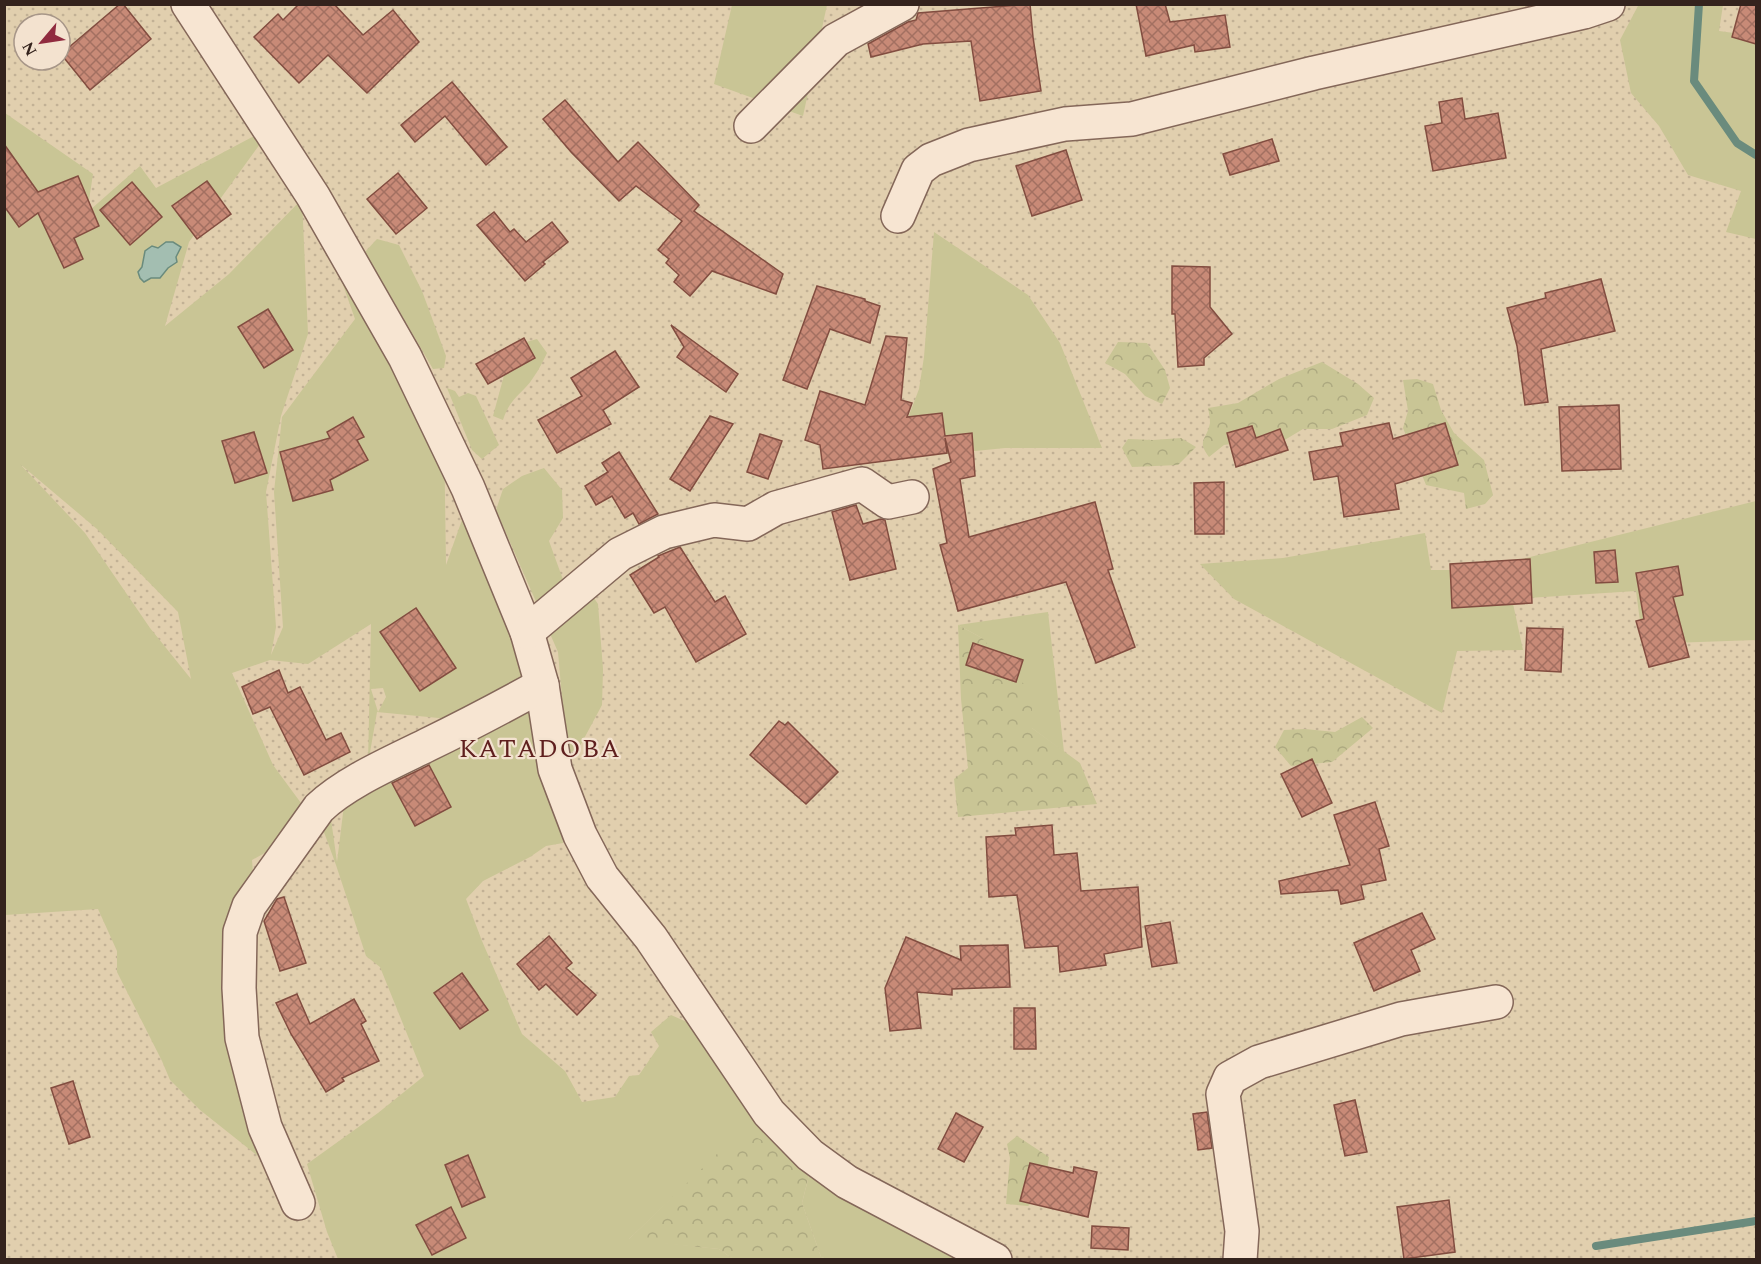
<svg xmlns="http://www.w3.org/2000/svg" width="1761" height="1264" viewBox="0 0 1761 1264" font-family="Spectral,serif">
<defs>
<pattern id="farmland-dots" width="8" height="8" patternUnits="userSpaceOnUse" patternTransform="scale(1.5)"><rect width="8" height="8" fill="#e1cfae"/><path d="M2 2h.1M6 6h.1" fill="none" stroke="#c2b195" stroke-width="1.8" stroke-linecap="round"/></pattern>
<pattern id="forest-crowns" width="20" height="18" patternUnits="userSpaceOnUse" patternTransform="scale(1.5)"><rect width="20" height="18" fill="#c9c595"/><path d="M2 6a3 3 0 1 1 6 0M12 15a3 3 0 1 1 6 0" fill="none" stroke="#ada980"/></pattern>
<pattern id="building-cross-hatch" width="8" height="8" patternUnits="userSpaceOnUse" patternTransform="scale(1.5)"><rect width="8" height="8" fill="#c88a77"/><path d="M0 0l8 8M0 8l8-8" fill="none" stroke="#a37061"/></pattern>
</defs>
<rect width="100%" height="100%" fill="#ecd6c0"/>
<path fill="url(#farmland-dots)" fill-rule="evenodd" d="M5,5H1756V1259L5,1260ZM24,24H60V60H24Z"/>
<g fill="#c9c595" fill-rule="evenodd">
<path d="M1639,4L1723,5L1719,31L1756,36V239L1726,232L1741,191L1688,175L1659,126L1631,93L1620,40Z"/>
<path d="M732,5H827L803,116L714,84Z"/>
<path d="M5,113L93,174L88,207L90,210L140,166L156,188L273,126L189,242L165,326L229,274L302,199L308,334L281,416L266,492L276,627L271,655L283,627L274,492L282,417L355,319L308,185L444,427L446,565L474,486L560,815L563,843L546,846L530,857L483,881L466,899L482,941L522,1034L565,1071L582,1102L615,1097L629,1076L639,1075L659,1046L651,1032L671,1015L696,1026L802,1149L670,1200L629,1239L719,1249L733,1259H338L327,1232L307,1164L378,1113L424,1076L380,967L366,956L336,865L317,813L329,805L337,862L345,797L384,761L415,774L505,711L449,719L377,712L368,764L371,624L308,664L270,660L232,673L273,765L312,818L286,841L252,860L254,885L245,994L288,1177L258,1156L200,1110L170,1080L162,1061L117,972V951L98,909L5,915ZM166,242L177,262L168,268L160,278H151L138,272L158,248ZM20,464L97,529L178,612L191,679L150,628L85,533ZM383,688L386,697L378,712L371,689Z"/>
<path d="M934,232L1028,295L1060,343L1102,448H1005L906,458L908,418L919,389L924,357Z"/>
<path d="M377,239L399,245L422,291L446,356L444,368L433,369L365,252Z"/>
<path d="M537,339L547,353C543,361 539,370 533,378C522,395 510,397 503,420L493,416L512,346Z"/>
<path d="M447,388L455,391L459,397L468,393L476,396L499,445L482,459L472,450Z"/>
<path d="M544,468L562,490L563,518L549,541L566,588L586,586L598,604L603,669L602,705L580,746L567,755L558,652L496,510L503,489L522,476Z"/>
<path d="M1756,501V640L1643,644L1636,591L1512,599L1523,650L1457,651L1442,713L1234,599L1200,564L1283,558L1425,533L1431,570H1477Z"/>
<path d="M1048,612L1064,752L1032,728L982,638L958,625Z"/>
<path d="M812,1164L967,1259H828L821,1257L802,1203Z"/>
</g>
<g fill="url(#forest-crowns)">
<path d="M1118,342L1147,343L1165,370L1170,388L1162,404L1145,396L1125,374L1105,363Z"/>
<path d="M1322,362L1358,384L1374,398L1367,415L1332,429H1303L1278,444L1246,442L1224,445L1209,457C1196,440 1207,440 1210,423C1210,419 1209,412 1208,408L1238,403L1279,379Z"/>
<path d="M1417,379L1433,384L1441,410L1454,433L1484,460L1493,495L1485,504L1466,509L1464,493L1426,485L1403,428L1408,411L1403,380Z"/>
<path d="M1181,438L1196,447L1178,465L1132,467L1122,448L1128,439L1153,440Z"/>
<path d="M958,625L982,638L1032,693V728L1080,763L1097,804L958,817L954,779L968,768L961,699Z"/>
<path d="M1362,717L1373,728L1332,762L1291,766L1275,747L1284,730L1305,729L1335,732Z"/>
<path d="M1017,1136L1049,1157L1044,1192L1028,1206L1006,1204L1010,1158L1007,1144Z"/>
<path d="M755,1137L784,1150L815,1151L802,1203L821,1257L828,1259H733L719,1249L628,1240L718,1153Z"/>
</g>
<path fill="#a3beb1" stroke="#6a8b7d" stroke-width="1.5" d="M166,242H173L181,247L176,257L177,262L168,268L160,278H151L144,282L140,278L138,272L142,267L145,251L152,246L158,248Z"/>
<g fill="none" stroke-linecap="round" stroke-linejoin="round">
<g stroke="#6a8b7d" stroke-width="8">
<path d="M1699,4L1694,81L1737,143L1756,155"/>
<path d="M1596,1246L1756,1221"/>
</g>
</g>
<g fill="url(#building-cross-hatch)" stroke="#824d40" stroke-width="1.5">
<path d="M120,4H123L151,39L90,90L61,54Z"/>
<path d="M299,4H334L363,35L393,10L419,42L367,93L328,55L299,83L254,37L278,14L283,20Z"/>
<path d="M1030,4L1033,37L1041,91L980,101L971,41L923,44L871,57L868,44L908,22L916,20L918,13Z"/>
<path d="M1136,4H1165L1170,22L1225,15L1230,47L1195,52L1194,45L1146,56Z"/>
<path d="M1741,4H1756V44L1732,37Z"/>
<path d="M452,82L507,147L486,165L445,116L415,142L401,125Z"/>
<path d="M1462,98L1465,119L1498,113L1506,158L1433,171L1425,126L1442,123L1439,102Z"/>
<path d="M565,100L618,162L638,142L699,205L694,211L783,274L776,294L712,271L690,296L674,282L679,275L666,263L669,259L658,250L682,221L636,186L619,201L571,152L543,119Z"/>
<path d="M1272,139L1279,161L1230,175L1223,154Z"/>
<path d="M4,144L38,192L78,176L99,226L74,238L83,259L64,268L38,213L19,227L4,206Z"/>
<path d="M1066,150L1082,200L1032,216L1016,166Z"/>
<path d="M398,173L427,208L396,234L367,199Z"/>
<path d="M207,181L231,214L197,239L172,206Z"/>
<path d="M132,182L162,217L130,245L100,210Z"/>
<path d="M494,212L510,232L514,229L526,242L552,222L568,242L543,262L545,264L525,281L477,225Z"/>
<path d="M1172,266L1210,267V307L1232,334L1204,358V365L1178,367L1175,314H1172Z"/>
<path d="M1601,279L1615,331L1541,349L1548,402L1525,405L1517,346L1507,308L1546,298L1545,293Z"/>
<path d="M817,286L865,299V301L880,306L870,343L830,329L807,389L783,380Z"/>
<path d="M268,309L293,350L264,368L238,327Z"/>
<path d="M671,325L738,374L726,392L677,357L684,347Z"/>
<path d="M886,336L907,338L901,400L912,403L907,417L942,413L945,436L972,433L975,476L960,479L969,537L1095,502L1113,569L1108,570L1135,647L1096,663L1066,582L958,611L940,545L947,543L933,469L951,462L945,438L947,453L823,469L820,445L805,440L820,391L865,405Z"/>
<path d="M524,338L535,358L488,384L476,364Z"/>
<path d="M615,351L639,387L603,410L611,424L557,453L538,420L582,396L571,378Z"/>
<path d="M1619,405L1621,469L1562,471L1559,407Z"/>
<path d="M710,416L733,424L690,491L670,479Z"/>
<path d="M353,417L364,437L357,440L368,460L330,480L333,490L293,501L280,452L330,438L327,432Z"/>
<path d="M1389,423L1393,439L1445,423L1458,465L1395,484L1399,509L1344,517L1338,476L1314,480L1309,452L1343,446L1340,433Z"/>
<path d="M1252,426L1256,438L1280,429L1288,450L1236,467L1227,433Z"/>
<path d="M254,432L267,473L235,483L222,441Z"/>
<path d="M760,434L782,441L768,479L747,472Z"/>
<path d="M619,452L658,514L639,524L633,513L625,518L612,496L596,505L585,486L608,472L602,463Z"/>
<path d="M1224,482V534H1195L1194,483Z"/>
<path d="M856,505L863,524L881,519L885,520L896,569L850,580L832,512Z"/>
<path d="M680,547L715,602L725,596L746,634L696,662L665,607L654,613L630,575L659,557L658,556Z"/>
<path d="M1615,550L1618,582L1596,583L1594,552Z"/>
<path d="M1530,559L1532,603L1452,608L1450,564Z"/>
<path d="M1678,566L1683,595L1673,597L1689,657L1649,667L1636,621L1644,619L1636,573Z"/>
<path d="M416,608L456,668L420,691L380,632Z"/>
<path d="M1527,628L1563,629L1561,672L1525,670Z"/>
<path d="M973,643L1023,660L1016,682L966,665Z"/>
<path d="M279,670L288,693L300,687L326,740L341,733L350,752L304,775L270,707L253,714L242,687Z"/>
<path d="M779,721L785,725L788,722L838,772L806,804L750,755Z"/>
<path d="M1312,759L1332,803L1302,817L1281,774Z"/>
<path d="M429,765L451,807L415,826L392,783Z"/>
<path d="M1375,802L1389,846L1379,849L1386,880L1361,885L1364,899L1341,904L1338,890L1281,894L1279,881L1350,865L1334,815Z"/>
<path d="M1052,825L1054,855L1077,853L1081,891L1138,887L1142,947L1104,954L1106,965L1060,972L1058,946L1025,948L1017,895L989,897L986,837L1016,835L1015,828Z"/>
<path d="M284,897L306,963L280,971L264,921L277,899Z"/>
<path d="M1422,913L1435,939L1411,950L1420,971L1374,991L1354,943Z"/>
<path d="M1170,922L1177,963L1152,967L1145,926Z"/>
<path d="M549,936L572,963L566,968L596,995L577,1015L546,984L539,990L517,964Z"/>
<path d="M906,937L961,960L960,946L1008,945L1010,987L952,989V995L917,992L921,1028L890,1031L885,988Z"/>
<path d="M462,973L488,1010L460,1029L434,993Z"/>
<path d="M297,994L310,1024L354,999L366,1021L361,1024L379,1061L342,1078L344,1081L326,1092L291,1034L276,1003Z"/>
<path d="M1014,1008H1035L1036,1049H1014Z"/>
<path d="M73,1081L90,1137L69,1144L51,1088Z"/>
<path d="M1355,1100L1367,1152L1345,1156L1334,1105Z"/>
<path d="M1207,1112L1212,1148L1198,1150L1193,1114Z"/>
<path d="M956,1113L983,1127L964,1162L938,1149Z"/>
<path d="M468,1155L485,1197L462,1207L445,1165Z"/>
<path d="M1030,1163L1073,1173L1074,1167L1097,1172L1088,1217L1020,1201Z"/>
<path d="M1449,1200L1455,1252L1404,1259L1397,1207Z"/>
<path d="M451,1207L466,1238L432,1255L416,1225Z"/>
<path d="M1092,1226L1129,1228L1128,1250L1091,1248Z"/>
</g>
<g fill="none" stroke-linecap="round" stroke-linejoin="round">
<g stroke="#846759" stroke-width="36">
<g id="street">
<path d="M188,4L313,196L405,357L468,488L527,632L542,685L555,769L580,835L602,877L651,938L769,1113L810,1155L847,1182L995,1260"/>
<path d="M751,126L836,40L902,4"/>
<path d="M898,216L918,170L931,160L969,145L1065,124L1132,119L1314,73L1584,12L1608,4"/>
<path d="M527,632L620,554L664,532L714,520L748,524L776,508L862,484L888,502L912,497"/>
<path d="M298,1203L265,1127L242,1038L239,988L240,932L249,906L319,808C346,782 393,762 427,745C466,726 504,706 542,685"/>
<path d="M1240,1260L1242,1231L1223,1094L1230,1078L1259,1062L1401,1019L1496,1002"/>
</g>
</g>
<use href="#street" stroke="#f7e5d2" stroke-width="33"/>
</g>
<g text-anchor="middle" stroke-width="4.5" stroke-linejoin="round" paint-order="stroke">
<g font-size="26" letter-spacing="1.5" fill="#5f1f1e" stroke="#f3e2cf">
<text x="540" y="757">KATADOBA</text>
</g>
</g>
<rect width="1761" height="1264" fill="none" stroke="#34231d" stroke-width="12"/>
<g transform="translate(42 42) rotate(241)"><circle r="28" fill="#f3e2cf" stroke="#a79688" stroke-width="1.5"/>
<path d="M0-4.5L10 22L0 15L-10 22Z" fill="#902b3f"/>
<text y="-9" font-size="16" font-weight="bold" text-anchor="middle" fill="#34231d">N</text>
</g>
</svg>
